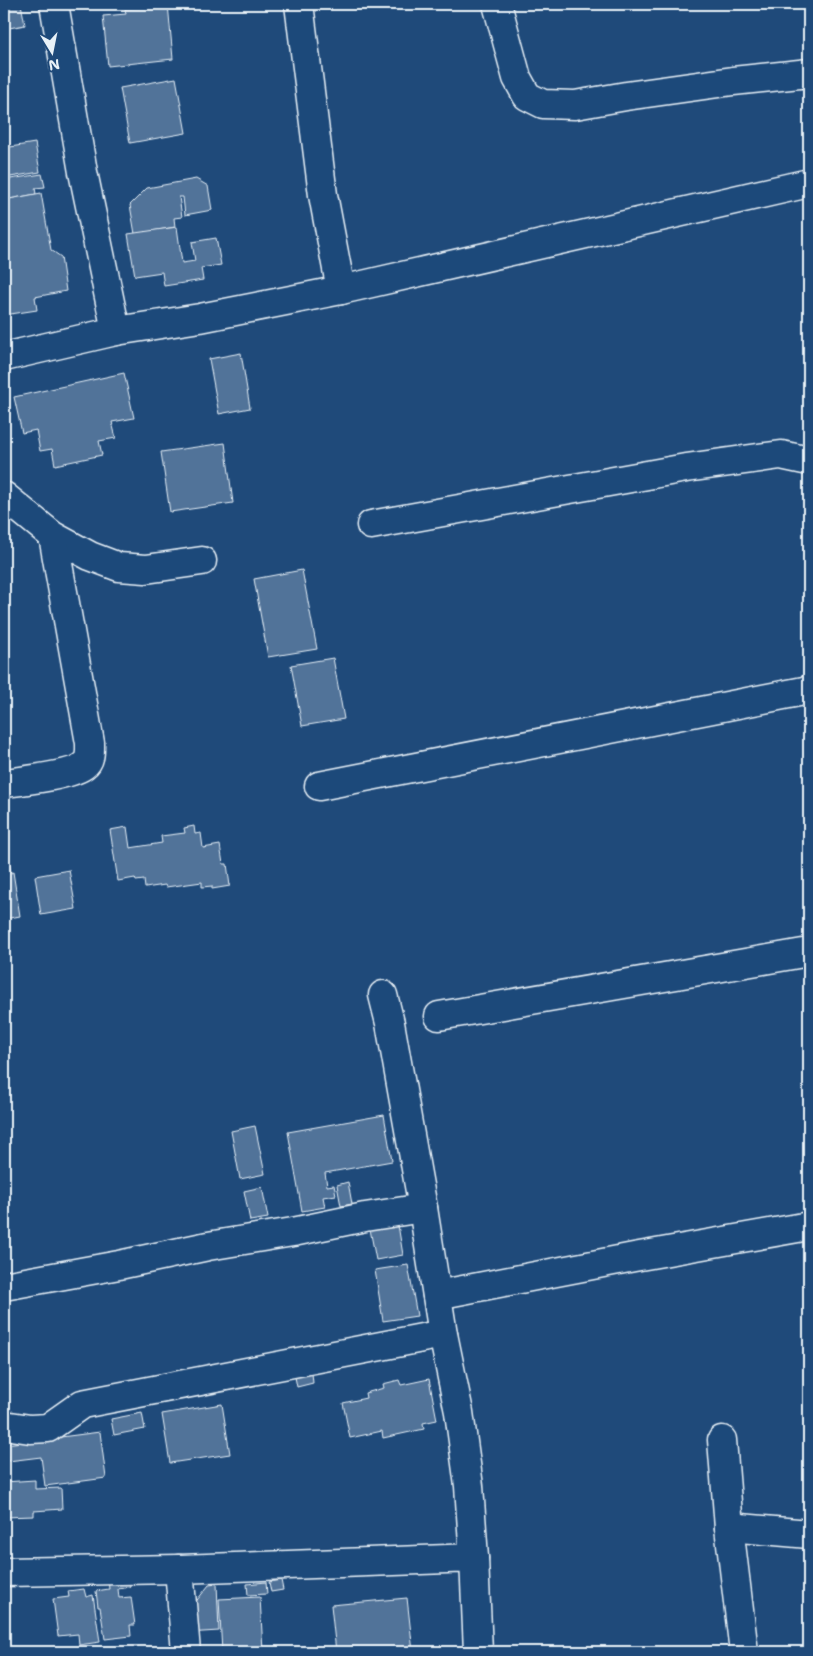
<svg xmlns="http://www.w3.org/2000/svg" width="813" height="1656" viewBox="0 0 813 1656" font-family="'Shantell Sans',sans-serif">
<rect width="100%" height="100%" fill="#1f4a7a"/>
<filter id="ink" filterUnits="userSpaceOnUse"><feTurbulence type="fractalNoise" baseFrequency=".02" numOctaves="2"/><feDisplacementMap in="SourceGraphic" scale="10" xChannelSelector="R" yChannelSelector="G"/><feConvolveMatrix kernelMatrix="1 2 1 2 8 2 1 2 1" color-interpolation-filters="sRGB"/></filter>
<g filter="url(#ink)">
<g fill="#517399" stroke="#e8f1f8">
<path d="M4,4H21L25,25L4,29Z"/>
<path d="M140,4H168L173,59L108,66L103,16L126,14L125,9L140,8Z"/>
<path d="M176,78L186,133L130,143L120,88Z"/>
<path d="M35,143L40,172L4,178V148Z"/>
<path d="M42,174L45,187L35,188L36,194L4,200V180Z"/>
<path d="M196,179L208,186L212,210L185,215L183,197H179L182,217L174,218L175,227L135,234L130,205L147,188Z"/>
<path d="M41,193L51,250L61,257L66,291L35,297L37,310L4,315V273L7,272L4,257V200Z"/>
<path d="M177,227L182,263L195,261L192,242L216,238L221,265L201,268L203,280L164,286L162,272L135,276L128,234Z"/>
<path d="M241,353L250,408L219,414L209,359Z"/>
<path d="M124,373L134,418L112,422L116,438L99,441L102,455L55,465L52,449L40,451L36,430L22,433L14,397Z"/>
<path d="M225,443L233,503L170,512L161,452Z"/>
<path d="M302,570L317,649L268,657L254,579Z"/>
<path d="M333,658L344,719L302,726L291,665Z"/>
<path d="M194,826L195,834L201,833L203,848L220,845L223,864H227L230,886L212,889V886L202,887V882L166,887L165,885L145,888L144,880L136,881L135,878L118,881L110,830L127,827L130,848L162,843L161,836L185,833L184,828Z"/>
<path d="M7,851L11,873L13,872L20,916L4,919V852Z"/>
<path d="M69,870L76,909L41,915L35,876Z"/>
<path d="M384,1115L392,1161L325,1173L327,1186L334,1185L336,1195L323,1197L325,1207L302,1211L288,1132Z"/>
<path d="M255,1126L265,1174L240,1179L231,1131Z"/>
<path d="M348,1182L352,1204L341,1206L337,1185Z"/>
<path d="M262,1187L268,1218L250,1221L244,1191Z"/>
<path d="M397,1219L403,1255L376,1260L369,1224Z"/>
<path d="M408,1265L417,1316L383,1321L375,1270Z"/>
<path d="M312,1373L313,1383L297,1387L295,1377Z"/>
<path d="M429,1379L437,1420L423,1423L424,1429L383,1438L382,1431L350,1438L343,1403L366,1398L365,1393L384,1388L383,1384L399,1380L401,1385Z"/>
<path d="M222,1404L230,1454L170,1463L162,1414Z"/>
<path d="M142,1413L145,1429L114,1435L111,1419Z"/>
<path d="M100,1432L106,1478L45,1486L41,1457L8,1461L6,1444Z"/>
<path d="M35,1480V1489L61,1488L62,1509L34,1511V1516L4,1517V1482Z"/>
<path d="M129,1577L130,1587L118,1589L119,1598L131,1597L135,1625H130L131,1636L105,1639L100,1607H98L96,1591L109,1589L108,1580Z"/>
<path d="M281,1580L283,1590L271,1592L269,1582Z"/>
<path d="M266,1582L267,1594L248,1595L247,1584Z"/>
<path d="M217,1584L219,1631L187,1633L186,1614L209,1585Z"/>
<path d="M84,1589L86,1597L93,1595L100,1642L79,1645L78,1634L58,1636L53,1599L69,1597L68,1591Z"/>
<path d="M260,1597L263,1651L222,1652L219,1599Z"/>
<path d="M407,1598L413,1652H336L331,1605Z"/>
<path d="M140,1648V1652H59V1650Z"/>
</g>
<g fill="none" stroke-linecap="round" stroke-linejoin="round">
<g stroke="#e8f1f8" stroke-width="31">
<g id="minor">
<path d="M54,4L83,172L116,331"/>
<path d="M299,4L323,195L341,290"/>
<path d="M497,4L517,78L527,96L543,104L575,105L626,96L733,81L809,73"/>
<path d="M4,357L116,331L200,318L341,290L809,183"/>
<path d="M4,496L53,536L90,556L119,567L146,569L202,561"/>
<path d="M371,525L686,468L781,455L809,461"/>
<path d="M4,783C20,781 74,775 84,765C91,760 90,751 90,743L53,536"/>
<path d="M319,786L809,690"/>
<path d="M383,995L390,1023L423,1208L443,1334L459,1412L469,1486L474,1558"/>
<path d="M439,1016L809,952"/>
<path d="M4,1286L119,1265L208,1246L293,1232L365,1217L423,1208"/>
<path d="M437,1295L634,1257L809,1226"/>
<path d="M4,1425L30,1429L48,1428L82,1404L443,1334"/>
<path d="M722,1440L729,1527L744,1652"/>
<path d="M729,1527L809,1534"/>
<path d="M179,1569L186,1652"/>
<path d="M4,1572L179,1569L474,1558L478,1652"/>
</g>
</g>
<use href="#minor" stroke="#1f4a7a" stroke-width="28"/>
</g>
</g>
<rect width="813" height="1656" fill="none" stroke="#1f4a7a" stroke-width="20"/>
<rect x="10" y="10" width="793" height="1636" fill="none" stroke="#e8f1f8" stroke-width="2" filter="url(#ink)"/>
<g transform="translate(52 52) rotate(170)" stroke="#1f4a7a" stroke-width="4" paint-order="stroke">
<path d="M0-4L9 19L0 12L-9 19Z" fill="#e8f1f8"/>
<text y="-8" font-size="14" font-weight="bold" text-anchor="middle" fill="#e8f1f8">N</text>
</g>
</svg>
